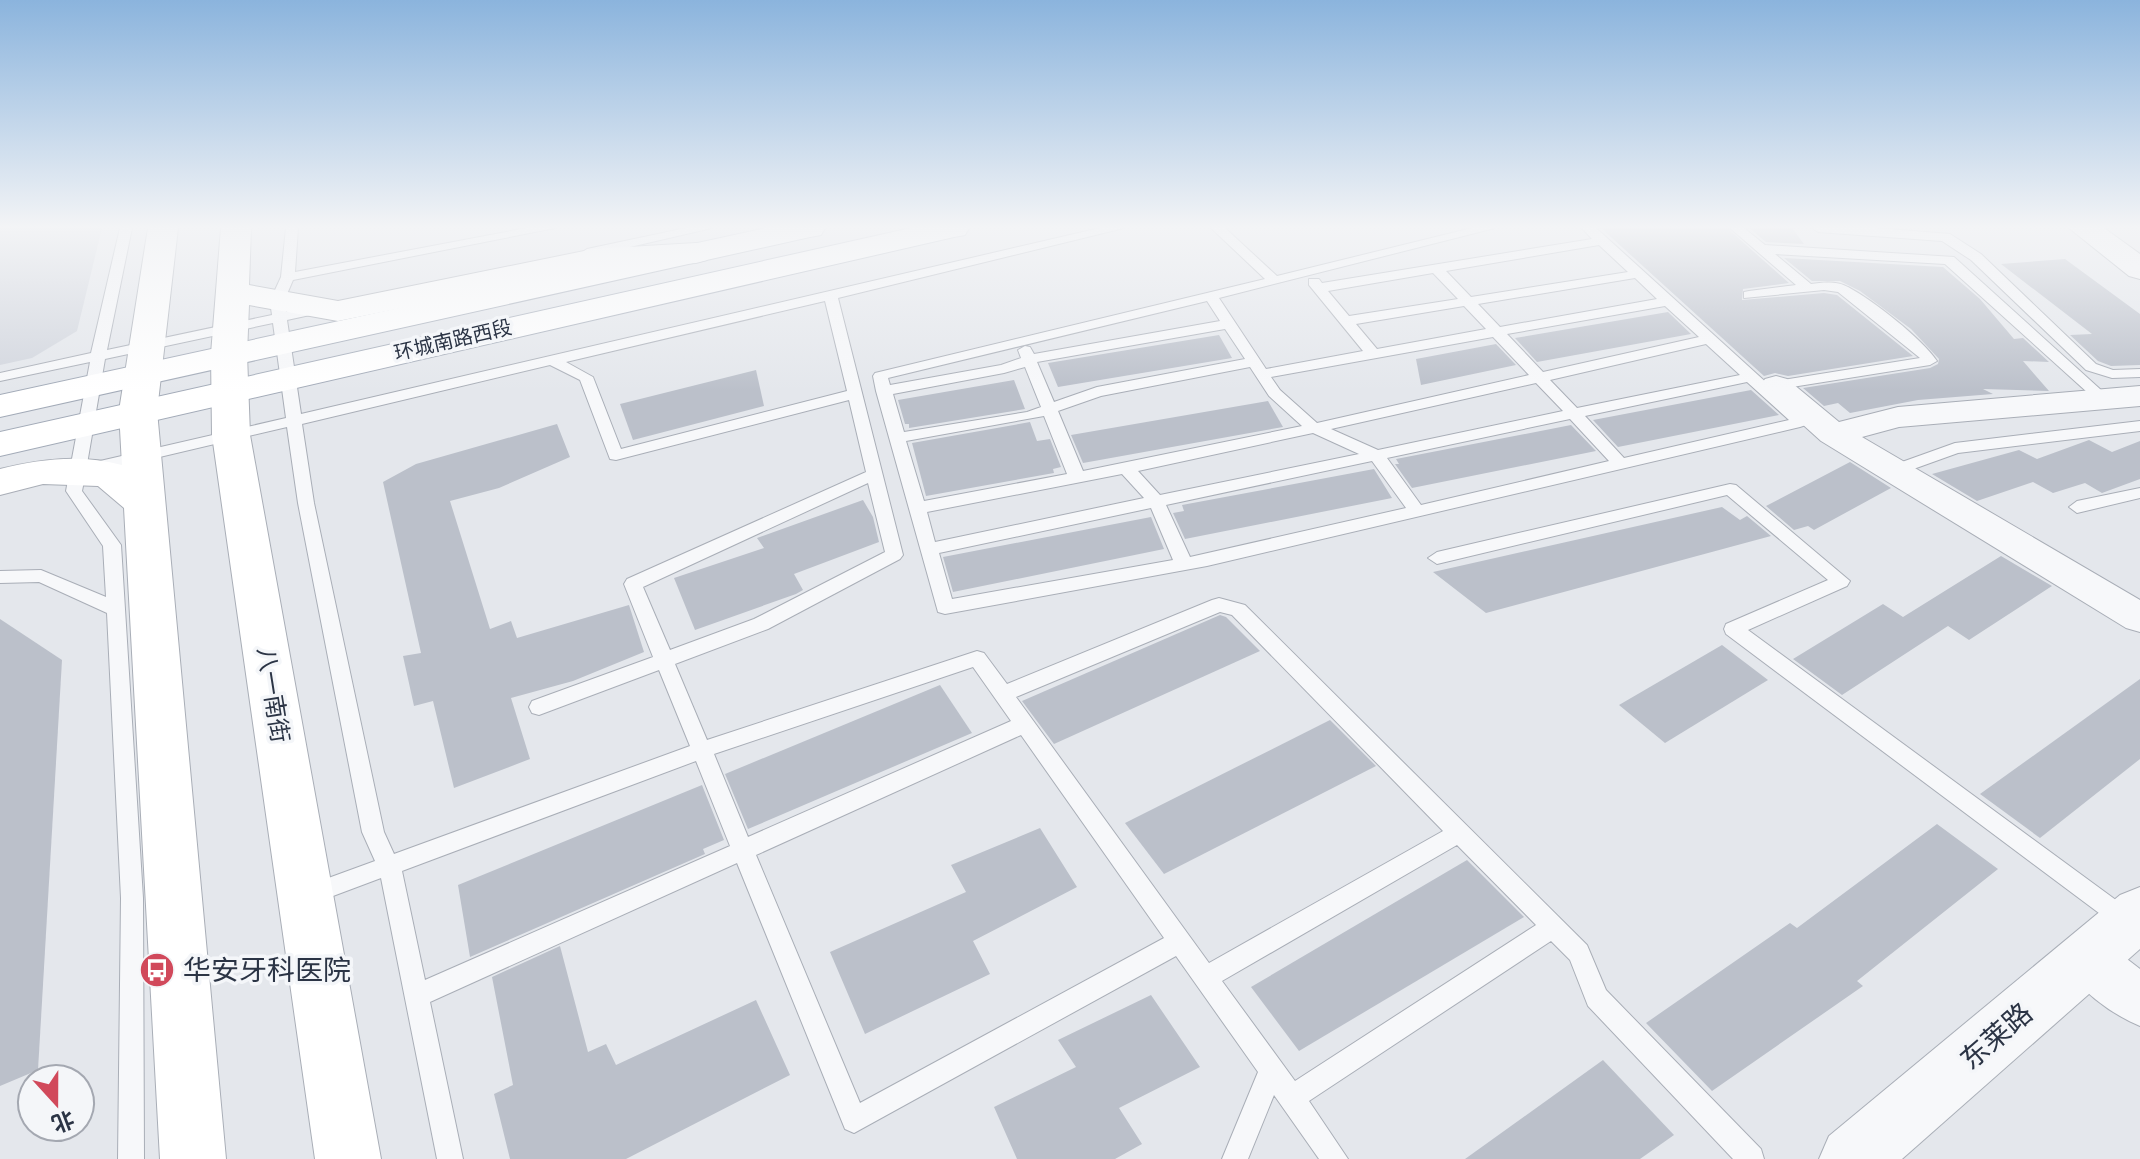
<svg xmlns="http://www.w3.org/2000/svg" width="2140" height="1159" viewBox="0 0 2140 1159" font-family="'Work Sans','Noto Sans SC',sans-serif">
<rect width="100%" height="100%" fill="#e4e7ec"/>
<path fill="#d2d6de" d="M0,228H102L77,331L32,358L0,365Z"/>
<g fill="#bbc0ca">
<path d="M1601,228H1727L1789,283L1743,289L1742,300L1824,293L1837,295L1913,356L1788,376L1775,373L1764,376Z"/>
<path d="M1749,228H1792L1804,244L1766,242Z"/>
<path d="M1784,258L1943,267L1980,299L2014,339L2023,338L2049,362L2023,361L2049,391L1983,389L1993,394L1918,400L1850,413L1838,403L1824,406L1803,388L1930,368L1938,364L1939,359L1911,329L1860,291L1840,281H1812Z"/>
<path d="M2065,259L2140,314V365L2111,366L2098,361L2070,335L2092,334L2001,264Z"/>
<path d="M1668,312L1691,334L1537,362L1515,338Z"/>
<path d="M1219,335L1232,358L1058,387L1048,363Z"/>
<path d="M1496,344L1516,365L1421,385L1416,359Z"/>
<path d="M756,370L764,406L633,440L620,404Z"/>
<path d="M1014,380L1025,409L909,428V424H905L898,400Z"/>
<path d="M1751,390L1779,415L1618,447L1593,420Z"/>
<path d="M1268,401L1283,427L1083,463L1071,435Z"/>
<path d="M1030,422L1037,441L1050,439L1061,467L1053,469L1054,473L926,496L912,443Z"/>
<path d="M557,424L570,457L499,488L450,501L490,629L511,621L517,638L629,605L644,652L573,681L511,698L530,759L454,788L433,701L414,706L403,656L421,653L383,482L416,464Z"/>
<path d="M1571,425L1596,451L1412,488L1395,464H1399L1396,459Z"/>
<path d="M2089,440L2112,452L2140,441V479L2102,493L2085,483L2053,493L2033,482L1977,501L1932,474L2019,450L2037,459Z"/>
<path d="M1850,462L1891,488L1814,530L1808,526L1794,530L1766,506Z"/>
<path d="M1374,469L1392,498L1185,539L1173,513L1184,511L1182,505Z"/>
<path d="M863,500L873,517L879,542L794,574L803,590L796,594L695,630L674,578L764,548L757,538Z"/>
<path d="M1722,507L1740,520L1747,516L1771,536L1486,613L1433,572Z"/>
<path d="M1151,517L1164,549L953,592L943,557Z"/>
<path d="M2001,556L2052,586L1969,640L1948,626L1842,695L1793,659L1883,604L1903,617Z"/>
<path d="M1220,615L1226,617L1260,651L1054,744L1022,701Z"/>
<path d="M0,619L62,660L38,1070L0,1086Z"/>
<path d="M1722,645L1768,680L1665,743L1619,705Z"/>
<path d="M2140,679V759L2040,838L1980,794Z"/>
<path d="M940,685L972,733L748,829L725,774Z"/>
<path d="M1330,720L1376,766L1164,874L1125,823Z"/>
<path d="M702,785L724,840L703,849L705,854L470,957L458,885Z"/>
<path d="M1937,824L1998,869L1857,981L1863,986L1712,1091L1646,1023L1790,923L1797,928Z"/>
<path d="M1040,828L1077,887L973,941L990,974L865,1034L830,952L966,892L951,865Z"/>
<path d="M1467,860L1524,917L1299,1051L1251,987Z"/>
<path d="M560,946L588,1052L606,1044L616,1065L756,1000L790,1075L626,1159H510L494,1094L513,1085L492,977Z"/>
<path d="M1151,995L1200,1067L1119,1108L1142,1144L1115,1159H1017L994,1107L1076,1067L1058,1040Z"/>
<path d="M1603,1060L1674,1135L1640,1159H1465Z"/>
</g>
<g fill="none" stroke-linecap="round" stroke-linejoin="round">
<g stroke="#a9aeb7" stroke-width="2">
<g id="service">
<path d="M120,228H132L107,350L272,315L270,301L281,277L286,228H298L295,272L527,228H555L293,280L284,301L286,312L319,305L326,309L324,312L287,320L301,414L1100,228H1124L838,298L903,555L900,559L768,629L675,664L707,740L977,651L984,653L1007,684L1212,600L1219,598L1245,605L1587,945L1606,990L1761,1149L1764,1159H1733L1588,1006L1570,960L1551,941L1309,1101L1348,1159H1319L1274,1095L1248,1159H1222L1258,1072L1176,956L854,1133L845,1129L737,863L430,1002L463,1159H437L381,878L309,905L301,902L298,895L301,888L375,861L362,832L298,503L287,427L92,473L86,471L82,491L121,545L143,898L144,1159H118L121,898L107,613L39,582L0,583V571L41,570L106,597L103,546L66,491L90,362L0,381V373L91,353ZM825,301L847,391L621,449L593,377L566,362ZM273,323L286,418L87,464L105,359ZM550,365L580,380L610,459L616,460L849,400L866,472L627,579L624,584L653,657L532,701L529,707L532,713L539,715L659,670L690,746L394,854L384,832L314,503L302,424ZM868,483L885,552L754,619L670,650L643,587ZM1220,612L1232,615L1443,831L1209,963L1016,697ZM973,667L1011,721L748,837L714,754ZM1021,735L1164,938L860,1103L756,855ZM696,761L730,846L425,980L402,871ZM1457,845L1536,925L1295,1081L1222,981Z"/>
<path d="M686,228H712L587,257L581,253L587,249Z"/>
<path d="M1211,228H1225L1277,276L1472,228H1495L1219,298L1266,369L1363,351L1309,285V279H1319L1322,283L1592,239L1582,228H1596L1769,385L1776,381L1920,358L1838,292L1824,290L1744,298V292L1749,291L1796,285L1730,228H1744L1765,245L1954,257L2111,399L2103,404L2098,402L1945,264L1775,254L1811,284C1823,282 1838,281 1848,287C1874,301 1921,338 1937,361L1930,365L1774,390L1806,419L1808,422L1806,425L1800,427L1207,566L945,614L938,612L876,391L873,376L875,373L1265,279ZM1599,245L1628,272L1471,297L1446,271ZM1433,273L1458,299L1349,316L1328,291ZM1635,278L1657,299L1500,327L1478,304ZM1207,301L1220,321L1034,354L1030,347L1025,346L1018,350L1021,358L1001,365L890,385L888,378ZM1464,306L1486,329L1377,349L1356,324ZM1665,306L1699,337L1543,372L1507,334ZM1225,329L1245,359L1097,387L1054,402L1037,362ZM1493,337L1529,375L1317,423L1280,390L1271,377ZM1706,344L1740,375L1577,408L1550,380ZM1025,367L1041,407L1027,412L904,432L893,394L1004,373ZM1250,367L1269,396L1302,426L1083,471L1058,411L1101,396ZM1747,382L1789,420L1624,458L1585,416ZM1536,383L1563,411L1378,450L1331,429ZM1044,416L1067,474L924,501L906,441ZM1570,419L1609,461L1421,505L1387,458ZM1313,433L1359,454L1160,495L1138,471ZM1372,461L1406,508L1190,557L1166,505ZM1122,474L1144,498L935,542L927,512ZM1151,508L1173,560L952,599L939,553Z"/>
<path d="M1812,228H1876L1950,234L1981,254L2096,364L2113,370L2140,369V377L2112,378L2086,370L1971,260L1942,241L1818,232Z"/>
<path d="M2140,421V431L1958,453L1894,476L1886,471L1888,467L1955,443Z"/>
<path d="M1730,484L1736,485L1850,581L1847,586L1748,630L2135,914L2139,921L2135,928L2127,932L2119,928L1726,634L1724,629L1726,624L1828,580L1727,495L1437,564L1428,558L1437,552Z"/>
<path d="M2140,488V498L2077,513L2069,507L2077,501Z"/>
</g>
</g>
<g stroke="#a9aeb7" stroke-width="2">
<g id="minor">
<path d="M1776,376L1787,379L1839,422L1898,407L2140,386V406L1899,427L1862,437L2140,600V632L2126,628L1821,441L1760,386L1765,379Z"/>
<path d="M2087,935L2105,942L2140,969V1026C2111,1014 2075,988 2062,959L2069,942Z"/>
</g>
</g>
<g stroke="#a9aeb7" stroke-width="2">
<g id="tertiary">
<path d="M2069,228H2104L2140,254V279L2129,276Z"/>
<path d="M2140,887V949L1902,1159H1819L1829,1136L2120,895Z"/>
</g>
</g>
<g stroke="#a9aeb7" stroke-width="2">
<g id="secondary">
<path d="M148,228H178L157,411L226,1159H160L124,508L98,486L43,484L0,495V469C40,459 81,454 122,465L119,411Z"/>
<path d="M221,228H251L249,285L338,301L594,249L696,243L707,246L712,253L707,260L696,263L594,269L338,321L249,305L247,354L250,435L381,1159H315L212,435L211,354Z"/>
</g>
</g>
<g stroke="#a3abb8" stroke-width="2">
<g id="primary">
<path d="M766,228H825L821,235L810,237L0,417V395Z"/>
<path d="M911,228H969L965,235L954,237L0,456V432Z"/>
</g>
</g>
<use href="#service" fill="#f7f8fa" fill-rule="evenodd"/>
<use href="#minor" fill="#f7f8fa" fill-rule="evenodd"/>
<use href="#tertiary" fill="#f7f8fa" fill-rule="evenodd"/>
<use href="#secondary" fill="#fff" fill-rule="evenodd"/>
<use href="#primary" fill="#fff" fill-rule="evenodd"/>
</g>
<linearGradient id="sky" x2="0" y2="1"><stop stop-color="#8bb4dd"/><stop offset="0.58" stop-color="#f3f4f6"/><stop offset="1" stop-color="#f3f4f6" stop-opacity="0"/></linearGradient>
<rect width="2140" height="391" fill="url(#sky)"/>
<defs>
<g id="bus-disc" transform="scale(1.8)"><circle r="9.5" fill="#d1495b" stroke="#f4f6f9"/><path d="M-5-6H5V4H4V6H2V4H-2V6H-4V4H-5ZM-3.5-4V0h7V-4ZM-3.5 1.2v1.5H-2V1.2ZM2 1.2v1.5H3.5V1.2Z" fill="#fff"/></g>
</defs>
<g fill-rule="evenodd">
<use href="#bus-disc" x="157" y="970"/>
</g>
<g text-anchor="middle" stroke-width="7" stroke-linejoin="round" paint-order="stroke">
<g font-size="20" fill="#2b3445" stroke="#f4f6f9">
<text transform="translate(453 340) rotate(-13)" y="7">环城南路西段</text>
</g>
<g font-size="24" fill="#2b3445" stroke="#f4f6f9">
<text transform="translate(273 695) rotate(81)" y="8">八一南街</text>
</g>
<g font-size="28" fill="#2b3445" stroke="#f4f6f9" text-anchor="start">
<text x="183" y="980">华安牙科医院</text>
</g>
<g font-size="28" fill="#2b3445" stroke="#f4f6f9">
<text transform="translate(1996 1036) rotate(-41)" y="10">东莱路</text>
</g>
</g>
<g transform="translate(56 1103) rotate(159)"><circle r="38" fill="#f4f6f9" stroke="#a4a8b1" stroke-width="2"/>
<path d="M0-6L14 30L0 20L-14 30Z" fill="#d1495b"/>
<text y="-12" font-size="22" font-weight="bold" text-anchor="middle" fill="#2b3445">北</text>
</g>
</svg>
